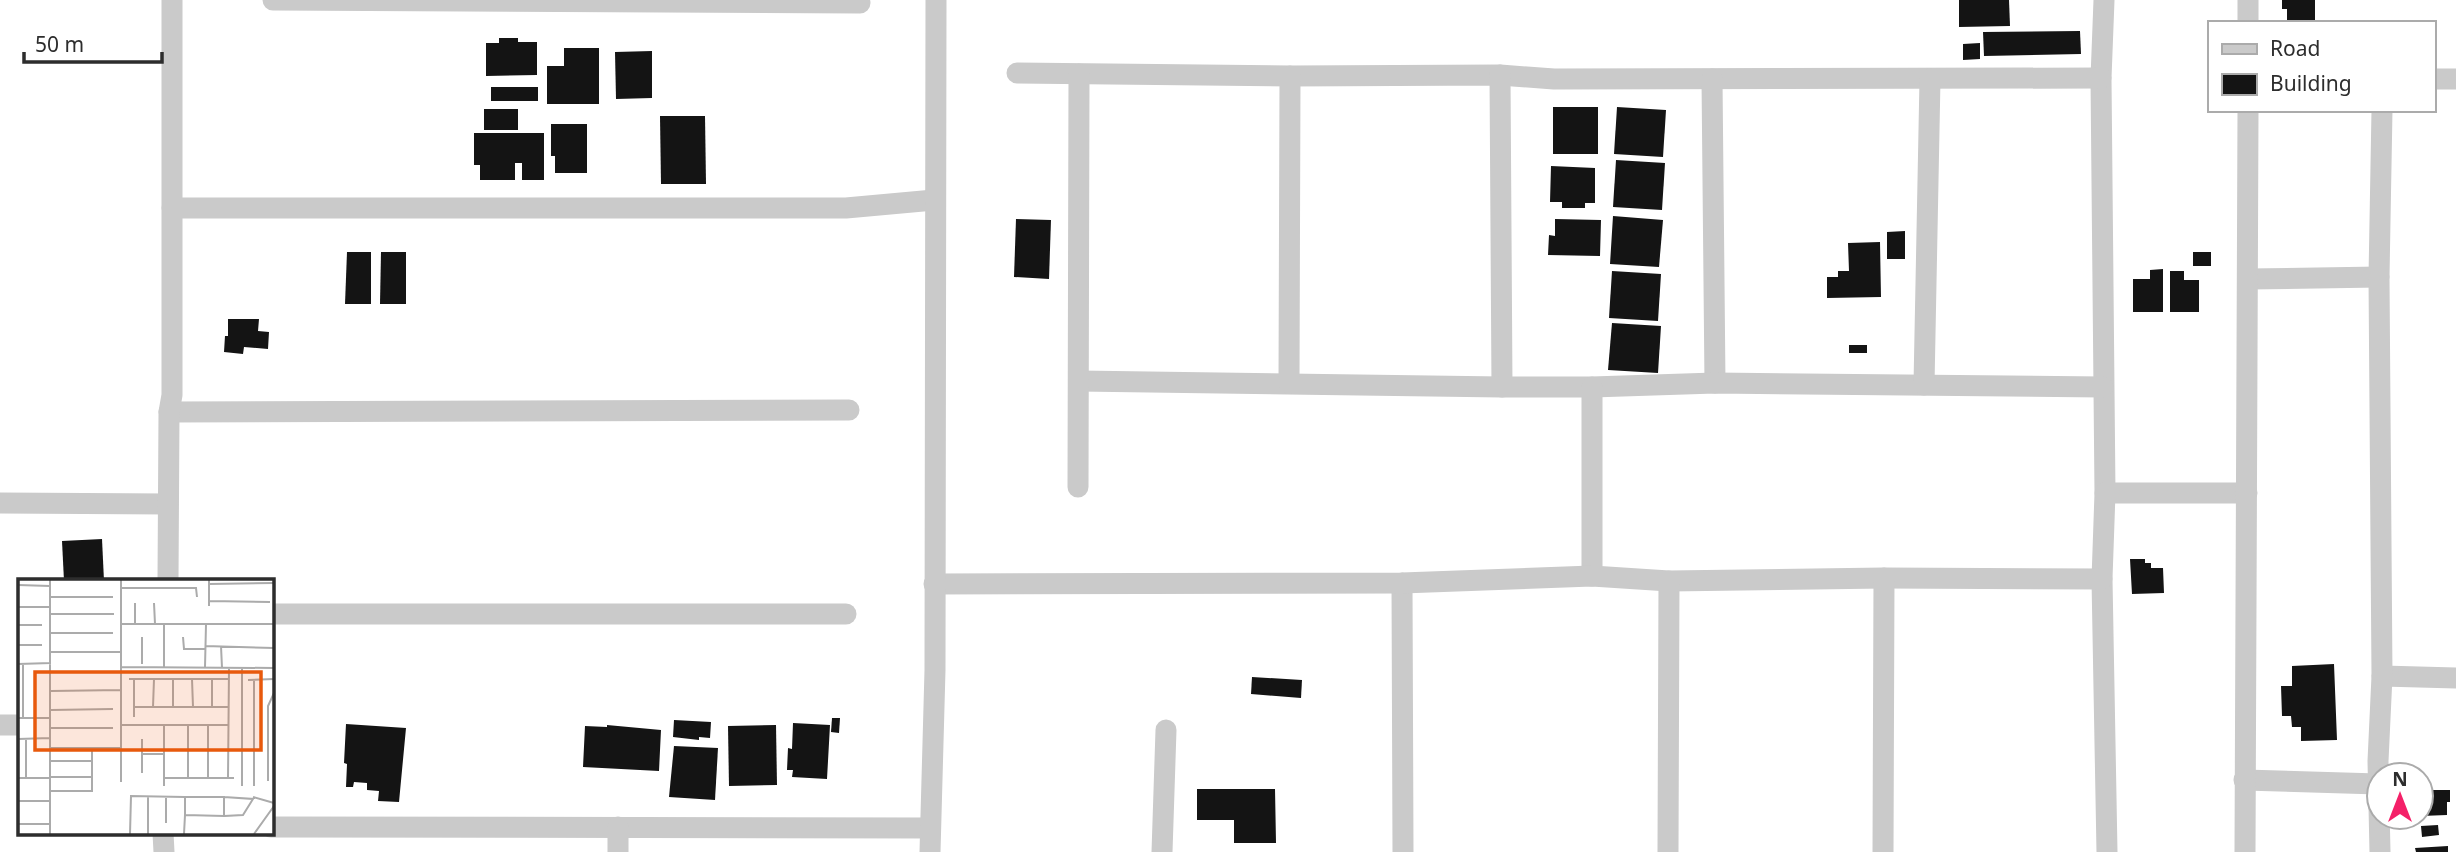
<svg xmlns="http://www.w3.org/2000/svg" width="2456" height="852" viewBox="0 0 2456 852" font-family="'Noto Sans',sans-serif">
<rect width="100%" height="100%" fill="#fff"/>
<g fill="#141414">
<path d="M1959,0H2009L2010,26L1959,27Z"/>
<path d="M2282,0H2315V23H2287V9H2282Z"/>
<path d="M2080,31L2081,54L1984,56L1983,32Z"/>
<path d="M499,38H518V42H537V75L486,76V43H499Z"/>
<path d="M1980,43V59L1963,60V44Z"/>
<path d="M564,48H599V104H547V66H564Z"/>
<path d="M652,51V98L616,99L615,52Z"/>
<rect x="491" y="87" width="47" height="14"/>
<rect x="1553" y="107" width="45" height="47"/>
<path d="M1617,107L1666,110L1663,157L1614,154Z"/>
<rect x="484" y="109" width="34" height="21"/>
<path d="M660,116H705L706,184H661Z"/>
<path d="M551,124H587V173H555V156H551Z"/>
<path d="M474,133H544V180H522V163H515V180H480V165H474Z"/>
<path d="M1616,160L1665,163L1662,210L1613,207Z"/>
<path d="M1551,166L1595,168V203H1585V208H1562V202H1550Z"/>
<path d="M1613,216L1663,220L1659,267L1610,264Z"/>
<path d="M1016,219L1051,220L1049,279L1014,277Z"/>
<path d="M1555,219L1601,220L1600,256L1548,255L1549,235L1555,236Z"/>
<path d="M1905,231V259H1887V232Z"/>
<path d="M1880,242L1881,297L1827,298V277H1838V271H1849L1848,243Z"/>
<path d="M347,252H371V304H345Z"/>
<path d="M381,252H406V304H380Z"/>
<rect x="2193" y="252" width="18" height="14"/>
<path d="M2163,269V312H2133V279H2150V270Z"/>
<path d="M1612,271L1661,274L1658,321L1609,318Z"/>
<path d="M2170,271H2184V280H2199V312H2170Z"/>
<path d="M228,319H259L258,331L269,332L268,349L244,347L243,354L224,352L225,336H228Z"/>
<path d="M1612,323L1661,326L1658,373L1608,370Z"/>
<rect x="1849" y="345" width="18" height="8"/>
<path d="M102,539L104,581H64L62,541Z"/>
<path d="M2130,559H2145V563H2151V568H2163L2164,593L2132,594Z"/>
<path d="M2334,664L2337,740L2301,741V727H2292L2291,716H2282L2281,686H2292V666Z"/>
<path d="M1252,677L1302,680L1301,698L1251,694Z"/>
<path d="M832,718H840L839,733L831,732Z"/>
<path d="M674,720L711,722L710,738L699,737V740L673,737Z"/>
<path d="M793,723L830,725L827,779L792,777L793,770H787L788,748L792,749Z"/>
<path d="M346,724L406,728L399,802L378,801L379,791L367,790V783L354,782L353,787H346L347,764L344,763Z"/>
<path d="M607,725L661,730L659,771L583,767L585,726L607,727Z"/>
<path d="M776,725L777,785L729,786L728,726Z"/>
<path d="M674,746L718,748L715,800L669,797Z"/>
<path d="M1197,789H1275L1276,843H1234V820H1197Z"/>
<path d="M2421,790H2450V802H2447V815L2421,816Z"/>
<path d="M2438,825L2439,835L2422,837L2421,826Z"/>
<path d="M2448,846V852H2416L2415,848Z"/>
</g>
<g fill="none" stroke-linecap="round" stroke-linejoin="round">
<g stroke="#cacaca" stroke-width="21">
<path d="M273,0L860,3"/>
<path d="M2104,0L2101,78L2105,493L2102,579L2107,852"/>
<path d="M2248,0V23"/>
<path d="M1017,73L1290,76L1500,75L1554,79L2101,78"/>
<path d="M1500,75L1502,387"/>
<path d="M1712,79L1715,383"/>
<path d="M2433,79H2456"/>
<path d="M172,208H846L934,200"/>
<path d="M2248,279L2379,277"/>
<path d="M1079,381L1502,387H1592L1715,383L2103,387"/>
<path d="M1289,383L1290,76"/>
<path d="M1924,385L1930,79"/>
<path d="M1592,387V576"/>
<path d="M169,412L849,410"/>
<path d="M1078,487L1079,74"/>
<path d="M2105,493H2247"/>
<path d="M0,503L168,504"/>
<path d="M168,581L169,412L172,395V0"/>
<path d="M1402,583L1403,852"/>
<path d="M934,584L1402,583L1592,576L1669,581L1884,578L2102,579"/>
<path d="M271,614H846"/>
<path d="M2382,676L2456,678"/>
<path d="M0,725H19"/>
<path d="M2244,780L2378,784"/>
<path d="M271,827L930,828"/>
<path d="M618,827V852"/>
<path d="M163,833L164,852"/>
<path d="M930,852L935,670L936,0"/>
<path d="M1162,852L1166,730"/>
<path d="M1668,852L1669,581"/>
<path d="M1883,852L1884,578"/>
<path d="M2245,852L2248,110"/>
<path d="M2380,852L2378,761L2382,676L2379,277L2382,110"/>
</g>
</g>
<g transform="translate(18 579)">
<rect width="256" height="256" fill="#fff"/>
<path fill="none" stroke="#ababab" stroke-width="2" d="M103,1V203M191,1V27M191,5L256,4M0,6L32,7M103,9H178L179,18M33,18H95M191,22L252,23M136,24L137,45M0,28H33M33,35H96M103,45H256M117,45V24M0,46H24M33,54H95M165,58L166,70H187M0,66H24M187,67L256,69M203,67L204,89M33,73H103M0,85L33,84M5,85V139M124,85V58M103,88L256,89M146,88V45M187,88L188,45M224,89V207M33,93H96M111,100H210M155,100V128M174,100L175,128M230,101L256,100M33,112L103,111M116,128H210M135,128L136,100M194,128V100M33,131L95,130M116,138V100M0,139H33M103,146H210M32,149H95M8,159V199M0,160L32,159M124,160V194M32,169H103M124,175H146M32,182H74M32,198H74M0,199H32M146,199H216M170,199V146M190,199V146M210,199L211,89M250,202V127L256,114M146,207V146M236,207V100M32,212H74V169M148,217V244M206,218L235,220L225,236L206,237M235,218L256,224M0,222H32M0,245H32M32,255V1M112,255L113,217L167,218M130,255V217M166,255L167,236V218H206V237L167,236M236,255L256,227"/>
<path fill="#e8590c" fill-opacity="0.15" stroke="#e8590c" stroke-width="3.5" d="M17,93H243V171H17Z"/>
<rect width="256" height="256" fill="none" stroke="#2d2d2d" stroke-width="3.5"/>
</g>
<rect x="2208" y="21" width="228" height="91" fill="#ffffff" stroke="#ababab" stroke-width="2"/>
<rect x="2222" y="44" width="35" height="10" fill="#cacaca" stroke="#ababab" stroke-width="2"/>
<text x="2270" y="56" font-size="21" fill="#2d2d2d">Road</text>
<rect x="2222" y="74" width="35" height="21" fill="#141414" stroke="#ababab" stroke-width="2"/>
<text x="2270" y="91" font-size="21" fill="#2d2d2d">Building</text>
<g transform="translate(2400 796)"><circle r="33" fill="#ffffff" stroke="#ababab" stroke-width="2"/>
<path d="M0-5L12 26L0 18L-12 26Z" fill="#f42068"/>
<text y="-10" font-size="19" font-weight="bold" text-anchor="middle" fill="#2d2d2d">N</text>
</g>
<path d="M24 52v10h138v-10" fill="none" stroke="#2d2d2d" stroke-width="3.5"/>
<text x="35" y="52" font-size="21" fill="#2d2d2d" stroke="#ffffff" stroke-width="5" paint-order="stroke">50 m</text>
</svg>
